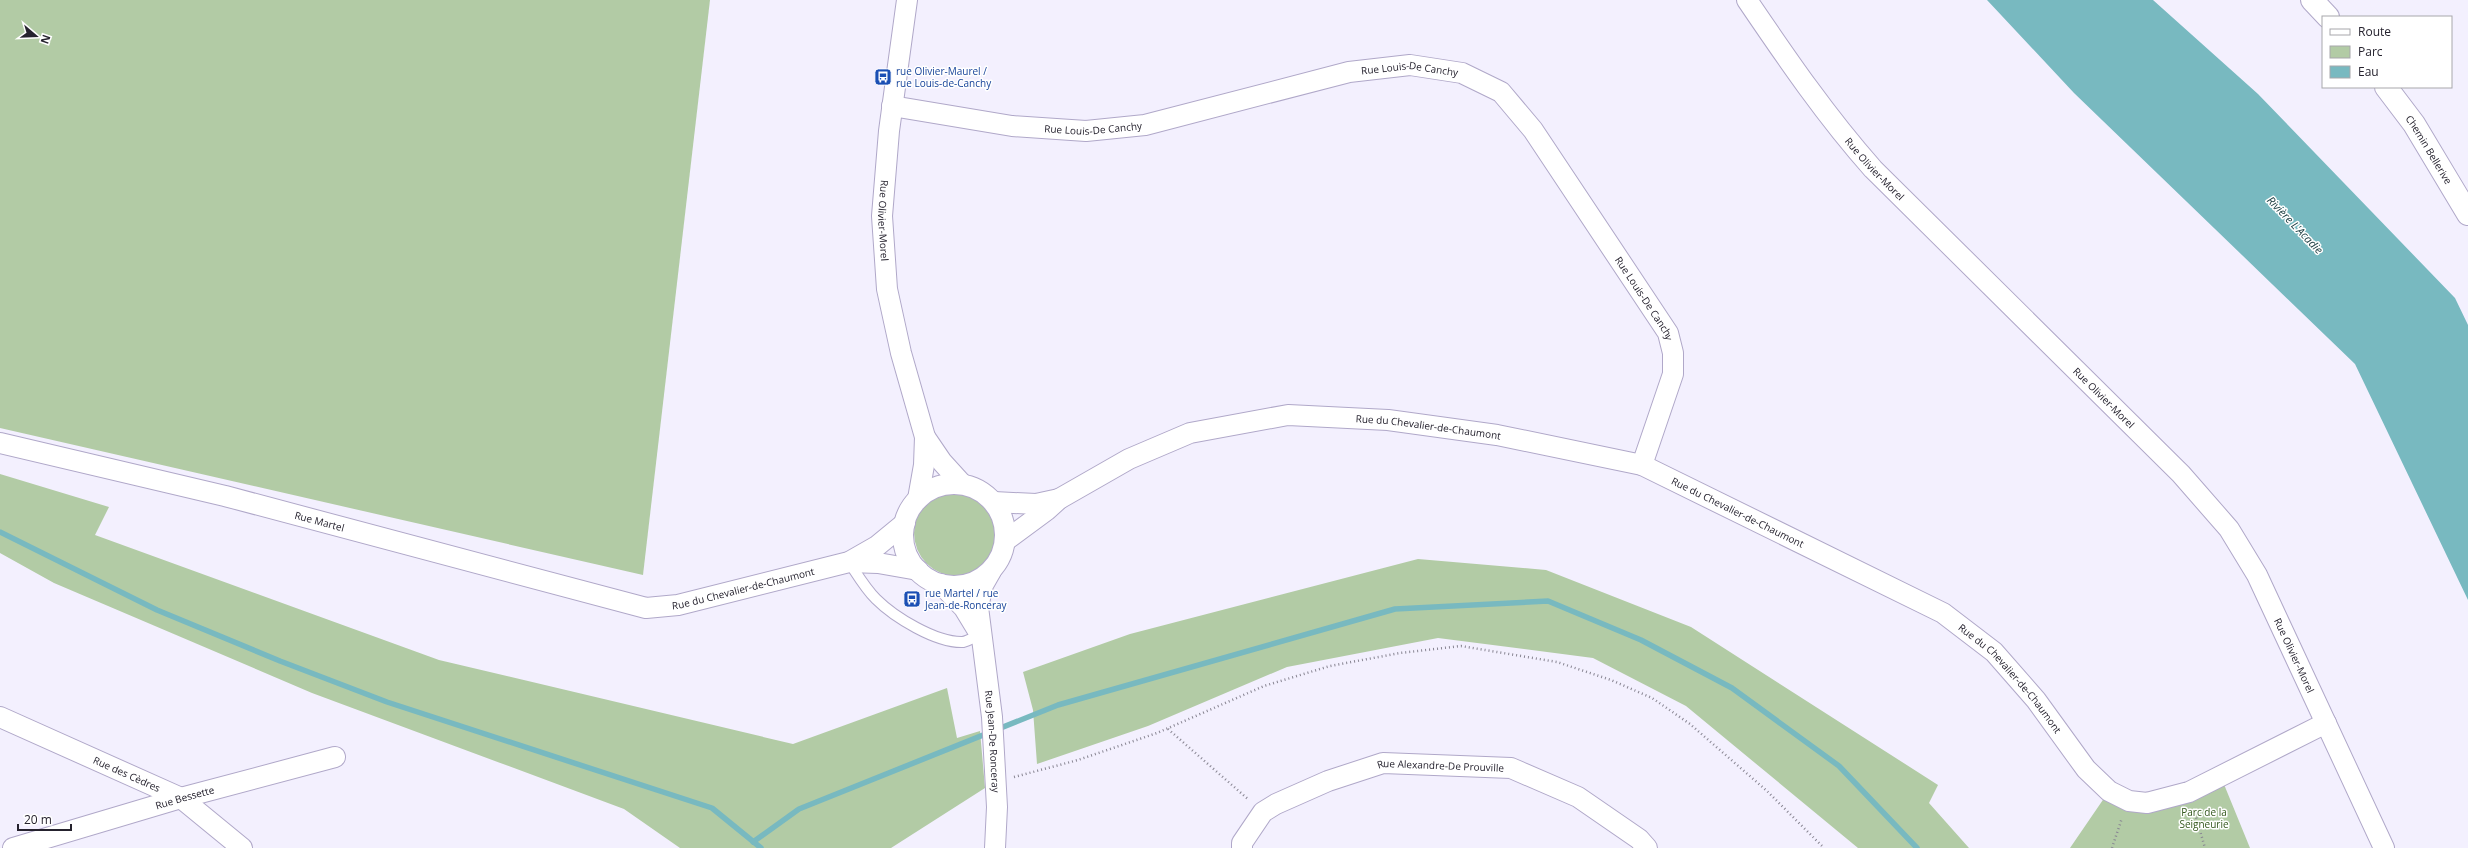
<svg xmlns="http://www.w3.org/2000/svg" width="2468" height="848" viewBox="0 0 2468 848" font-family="'Open Sans',sans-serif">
<rect width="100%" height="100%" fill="#f3f0fe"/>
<g fill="#b2cba5">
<path d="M0,0H710L643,575L0,428Z"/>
<path d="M0,474L109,507L95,535L439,660L793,744L947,688L957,738L980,731L985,788L891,848H680L624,809L312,693L54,583L0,553Z"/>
<circle cx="957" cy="533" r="43"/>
<path d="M1418,559L1546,570L1691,627L1938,785L1929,803L1969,848H1858L1686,706L1593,658L1438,638L1287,667L1148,726L1037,764L1033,710L1023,672L1130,634Z"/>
<path d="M2221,777L2250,848H2070L2109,791L2129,801Z"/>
</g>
<path fill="#78b9c0" d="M1987,0H2153L2258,94L2455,298L2468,325V600L2355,364L2074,93Z"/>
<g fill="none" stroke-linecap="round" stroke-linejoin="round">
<g stroke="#78b9c0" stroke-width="5.5">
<path d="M0,532L157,610L280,661L387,702L712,808L761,848"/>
<path d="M753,842L799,809L1058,705L1395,609L1548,601L1641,640L1732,688L1839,766L1917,848"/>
</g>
<g stroke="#b0a8c9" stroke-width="12">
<path id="lane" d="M849,562C857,574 865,588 876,599C894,617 936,643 963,642C968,641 975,637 980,635"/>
</g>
<g stroke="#b0a8c9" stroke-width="22">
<g id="street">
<path id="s1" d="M907,0L889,131L882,216L887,289L901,353L925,437L924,465L918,499"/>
<path id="s2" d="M1747,0C1787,59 1826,116 1873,169L2181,474L2229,529L2257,575L2384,848"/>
<path id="s3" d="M892,106L1012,126L1086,131L1145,125L1349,72L1410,65L1462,73L1501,92L1533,130L1668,333L1673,353V374L1642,465"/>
<path d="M925,437L942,462L962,484"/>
<path id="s4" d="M0,443L225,496L646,608L678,605L849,562L877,546L905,523"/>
<circle cx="954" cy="535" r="51"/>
<path d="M994,502L1036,504L1059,499"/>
<path id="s5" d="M1005,541L1047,510L1059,499L1129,459L1190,433L1288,415L1388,420L1497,435L1642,465L1943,613L1994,652L2036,700L2086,769L2109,791L2129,801L2147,803L2189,792L2326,723"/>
<path d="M849,562L878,563L918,570"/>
<path id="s6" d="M991,571L983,585L978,607L992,717L997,807L995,848"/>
<path d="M941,584L964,608L978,631"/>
<path id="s7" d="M0,717L181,798L242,848"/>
<path id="s8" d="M13,848L181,798L335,757"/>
<path id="s9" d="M1242,848V843L1263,812L1276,804L1328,781L1383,763L1511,768L1578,797L1639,839L1647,848"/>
</g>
</g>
<g stroke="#b0a8c9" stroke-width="24">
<g id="secondary">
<path d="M2312,0L2328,17"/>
<path id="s10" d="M2386,87L2414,124L2468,214"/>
</g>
</g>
<g stroke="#888592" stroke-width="2.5" stroke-dasharray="1 3" stroke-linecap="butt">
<path d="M1168,729L1249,800"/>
<path d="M1014,777L1078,760L1157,733L1264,686L1330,666L1400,653L1461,646L1557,662L1611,680L1652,698L1690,724L1767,791L1824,848"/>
<path d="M2194,810L2205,848"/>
<path d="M2112,848L2122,818"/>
</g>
<use href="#lane" stroke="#fff" stroke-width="10"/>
<use href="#street" stroke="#fff" stroke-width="20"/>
<use href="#secondary" stroke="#fff" stroke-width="22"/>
</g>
<defs>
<g id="bus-square" transform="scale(0.9)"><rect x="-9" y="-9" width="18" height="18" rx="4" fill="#1a4fb4" stroke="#fff"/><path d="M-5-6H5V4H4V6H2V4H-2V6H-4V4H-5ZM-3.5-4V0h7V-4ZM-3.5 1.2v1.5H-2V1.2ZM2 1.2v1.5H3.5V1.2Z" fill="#fff"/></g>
</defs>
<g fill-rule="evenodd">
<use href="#bus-square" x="883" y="77"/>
<use href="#bus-square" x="912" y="599"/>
</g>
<g text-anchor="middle" stroke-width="3" stroke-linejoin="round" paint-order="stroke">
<g font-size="10" fill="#164399" stroke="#fff" text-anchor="start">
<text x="896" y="75">rue Olivier-Maurel /<tspan x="896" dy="12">rue Louis-de-Canchy</tspan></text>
<text x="925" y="597">rue Martel / rue<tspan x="925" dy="12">Jean-de-Ronceray</tspan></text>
</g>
<g font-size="10" fill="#25222e" stroke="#fff">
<text dy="4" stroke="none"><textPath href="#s3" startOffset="527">Rue Louis-De Canchy</textPath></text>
<text dy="4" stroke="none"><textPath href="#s3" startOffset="203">Rue Louis-De Canchy</textPath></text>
<text dy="4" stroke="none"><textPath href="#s10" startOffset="76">Chemin Bellerive</textPath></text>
<text dy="4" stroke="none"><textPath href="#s2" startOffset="212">Rue Olivier-Morel</textPath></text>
<text dy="4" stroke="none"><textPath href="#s1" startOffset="222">Rue Olivier-Morel</textPath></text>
<text dy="4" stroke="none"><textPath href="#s3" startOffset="875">Rue Louis-De Canchy</textPath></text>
<text dy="4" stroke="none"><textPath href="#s2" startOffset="536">Rue Olivier-Morel</textPath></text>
<text dy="4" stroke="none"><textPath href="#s5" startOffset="456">Rue du Chevalier-de-Chaumont</textPath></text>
<text dy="4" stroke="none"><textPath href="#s5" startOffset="780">Rue du Chevalier-de-Chaumont</textPath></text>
<text dy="4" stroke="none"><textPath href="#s4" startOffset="329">Rue Martel</textPath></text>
<text dy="4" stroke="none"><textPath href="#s4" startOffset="766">Rue du Chevalier-de-Chaumont</textPath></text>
<text dy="4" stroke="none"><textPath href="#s2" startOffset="860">Rue Olivier-Morel</textPath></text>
<text dy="4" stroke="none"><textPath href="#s5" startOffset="1103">Rue du Chevalier-de-Chaumont</textPath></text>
<text dy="4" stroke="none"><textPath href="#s6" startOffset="174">Rue Jean-De Ronceray</textPath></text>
<text dy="4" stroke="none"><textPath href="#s9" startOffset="230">Rue Alexandre-De Prouville</textPath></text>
<text dy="4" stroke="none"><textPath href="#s7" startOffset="139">Rue des Cèdres</textPath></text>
<text dy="4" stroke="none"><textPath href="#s8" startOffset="179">Rue Bessette</textPath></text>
</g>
<g font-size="10" fill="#32561b" stroke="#fff">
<text x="2204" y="816">Parc de la<tspan x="2204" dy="12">Seigneurie</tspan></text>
</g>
<g font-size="11" font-style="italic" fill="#193a3e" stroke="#fff">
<text transform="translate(2295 225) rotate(46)" y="4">Rivière L'Acadie</text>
</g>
</g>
<rect x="2322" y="16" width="130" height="72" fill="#ffffff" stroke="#a8a7ab"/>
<rect x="2330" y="29" width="20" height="6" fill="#ffffff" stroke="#a8a7ab"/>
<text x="2358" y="36" font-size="12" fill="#25222e">Route</text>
<rect x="2330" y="46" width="20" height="12" fill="#b2cba5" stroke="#a8a7ab"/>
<text x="2358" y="56" font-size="12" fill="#25222e">Parc</text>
<rect x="2330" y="66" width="20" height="12" fill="#78b9c0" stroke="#a8a7ab"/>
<text x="2358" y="76" font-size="12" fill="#25222e">Eau</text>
<g transform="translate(36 36) rotate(109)" stroke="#ffffff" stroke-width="3" paint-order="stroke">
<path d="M0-3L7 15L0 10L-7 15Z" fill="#25222e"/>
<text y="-6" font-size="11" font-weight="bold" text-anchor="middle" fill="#25222e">N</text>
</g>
<path d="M18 824v6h53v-6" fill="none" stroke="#25222e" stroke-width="2"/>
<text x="24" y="824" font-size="12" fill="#25222e" stroke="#ffffff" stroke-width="3" paint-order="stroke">20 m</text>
</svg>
